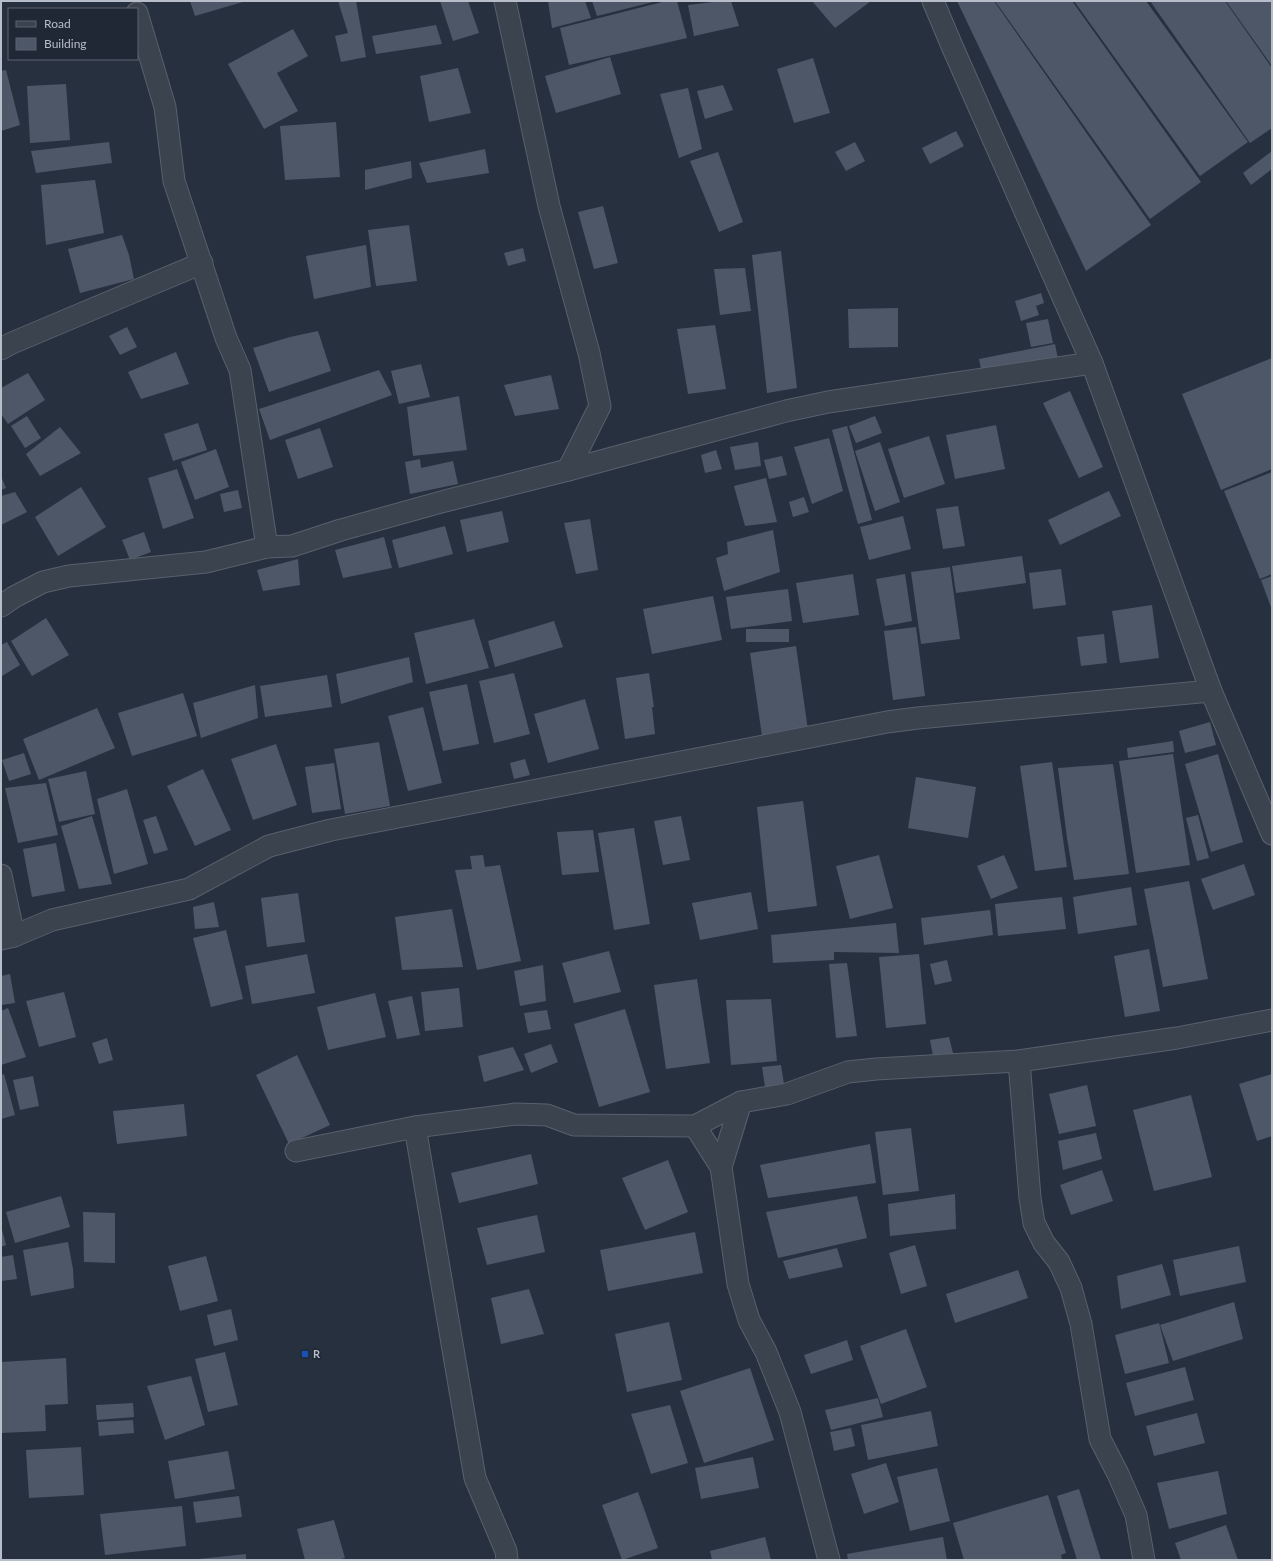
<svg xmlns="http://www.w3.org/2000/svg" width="1273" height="1561" viewBox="0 0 1273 1561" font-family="Lato,sans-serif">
<rect width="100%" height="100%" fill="#27303f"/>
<g fill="#4d5768">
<path d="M190,1H246L195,16Z"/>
<path d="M338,1H356L366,57L341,62L335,36L348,33Z"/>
<path d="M440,1H468L479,33L453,41Z"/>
<path d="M548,1H585L591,18L552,28Z"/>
<path d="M592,1H653V2L597,16Z"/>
<path d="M666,1H677L687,38L569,65L560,28Z"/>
<path d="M722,1H731L739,26L694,36L688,5Z"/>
<path d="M812,1H871L835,28Z"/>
<path d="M957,1H994L1151,225L1086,271Z"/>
<path d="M995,1H1072L1201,182L1150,219Z"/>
<path d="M1074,1H1146L1248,142L1200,176Z"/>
<path d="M1150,1H1225L1272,68V128L1250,143Z"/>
<path d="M1226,1H1272V66Z"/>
<path d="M436,25L442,44L376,54L372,36Z"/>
<path d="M293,29L308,56L277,73L298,111L264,129L228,64Z"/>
<path d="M610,57L621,94L556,113L545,76Z"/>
<path d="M813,58L830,113L794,123L777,69Z"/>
<path d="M458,68L471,113L429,122L420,76Z"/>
<path d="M6,70L20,125L1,131V71Z"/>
<path d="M66,84L70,140L30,143L27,86Z"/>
<path d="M723,85L733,110L705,119L697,91Z"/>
<path d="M688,88L702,149L679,158L660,94Z"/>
<path d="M336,122L340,177L285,180L280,126Z"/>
<path d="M956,131L964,146L930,164L922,148Z"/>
<path d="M109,142L112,163L36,173L31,151Z"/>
<path d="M855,142L865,161L846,171L835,152Z"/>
<path d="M485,149L489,173L427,183L419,163Z"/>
<path d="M1272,151V169L1251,185L1243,173Z"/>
<path d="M718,152L743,222L719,232L690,161Z"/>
<path d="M411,161L412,178L365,190V170Z"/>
<path d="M95,180L104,233L46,245L41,185Z"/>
<path d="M603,206L618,263L594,269L578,212Z"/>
<path d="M409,225L417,281L376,286L368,230Z"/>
<path d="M122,235L129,255L134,279L80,293L68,249Z"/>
<path d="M366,245L371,287L314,299L306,256Z"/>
<path d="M523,248L526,261L508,266L504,253Z"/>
<path d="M781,251L797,388L767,393L752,255Z"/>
<path d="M745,268L751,311L720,315L714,269Z"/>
<path d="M1041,293L1044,303L1036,306L1039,315L1021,321L1015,301Z"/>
<path d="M898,308V347L849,348L848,309Z"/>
<path d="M1048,319L1053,343L1031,347L1026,323Z"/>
<path d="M715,325L726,389L688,394L677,329Z"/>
<path d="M127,327L137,347L120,355L109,336Z"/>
<path d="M318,331L331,371L269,392L253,348L290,337Z"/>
<path d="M1055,344L1058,359L982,374L979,359Z"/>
<path d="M176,352L189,384L141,399L128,372Z"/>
<path d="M1272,358V469L1221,490L1182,394Z"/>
<path d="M421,364L430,397L399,404L391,371Z"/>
<path d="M379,370L392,395L270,440L259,409Z"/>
<path d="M28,373L45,400L8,424L1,414V388Z"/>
<path d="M551,375L559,409L515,416L504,385Z"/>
<path d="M1070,391L1103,467L1079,478L1043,403Z"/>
<path d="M459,396L467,450L413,456L407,407Z"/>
<path d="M27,416L41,438L25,448L11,426Z"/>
<path d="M875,416L882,433L856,443L849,426Z"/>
<path d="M198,423L207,450L173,461L164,434Z"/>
<path d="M996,425L1005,469L955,479L946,435Z"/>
<path d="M847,426L872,520L858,524L832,430Z"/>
<path d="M60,427L81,453L40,476L26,454Z"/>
<path d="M320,428L333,467L298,479L285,440Z"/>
<path d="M929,436L945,484L904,498L888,449Z"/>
<path d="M829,438L843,491L812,504L794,447Z"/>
<path d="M758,442L761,466L735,470L730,447Z"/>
<path d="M880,442L900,502L875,511L855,451Z"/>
<path d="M216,449L229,487L195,500L181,462Z"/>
<path d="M716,450L722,469L705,473L701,455Z"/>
<path d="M782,456L787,475L769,479L764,460Z"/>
<path d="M420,459L421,468L453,461L458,484L410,494L405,462Z"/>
<path d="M177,469L194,518L163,529L148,478Z"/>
<path d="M1272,472V574L1260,579L1224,491Z"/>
<path d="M1,476L6,488L1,490Z"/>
<path d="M766,478L777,522L745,526L734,486Z"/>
<path d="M81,487L106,527L58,556L35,517Z"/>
<path d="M238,490L242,508L224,512L220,494Z"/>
<path d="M1109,491L1121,516L1060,545L1048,520Z"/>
<path d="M15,492L27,512L1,525V496Z"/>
<path d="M804,497L809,512L793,517L789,502Z"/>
<path d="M958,506L965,546L943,549L936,509Z"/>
<path d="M502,511L509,542L467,552L460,520Z"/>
<path d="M903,516L911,549L869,560L860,527Z"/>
<path d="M590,519L598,570L576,574L564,523Z"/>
<path d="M445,526L453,554L399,568L392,540Z"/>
<path d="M773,530L780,572L724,591L716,558L728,554L727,542Z"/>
<path d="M144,532L151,552L130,560L122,540Z"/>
<path d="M384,537L392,568L343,578L335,550Z"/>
<path d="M1022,556L1026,583L956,593L952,566Z"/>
<path d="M298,559L300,585L263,591L257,570Z"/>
<path d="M950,567L960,639L921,644L911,572Z"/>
<path d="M1061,569L1066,605L1033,609L1029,573Z"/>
<path d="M853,574L859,615L803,623L796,583Z"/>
<path d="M905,574L912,621L885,626L876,579Z"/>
<path d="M1272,576V610L1261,580Z"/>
<path d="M788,589L792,621L731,629L726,597Z"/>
<path d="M713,596L722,640L652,654L643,609Z"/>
<path d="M1152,605L1159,658L1120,663L1112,611Z"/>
<path d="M46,618L69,655L32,676L11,641Z"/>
<path d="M474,619L489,668L426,684L414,633Z"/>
<path d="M554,621L563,647L495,667L488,641Z"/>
<path d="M916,627L925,696L893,700L884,631Z"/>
<rect x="746" y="629" width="43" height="13"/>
<path d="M1104,634L1107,663L1081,666L1077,637Z"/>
<path d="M7,642L20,665L2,676L1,645Z"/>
<path d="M796,646L808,730L762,736L750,653Z"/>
<path d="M409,657L413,682L341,704L336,674Z"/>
<path d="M514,673L530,734L494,743L479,681Z"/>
<path d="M649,673L654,707H652L655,734L625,739L616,678Z"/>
<path d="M327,675L332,707L265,717L260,686Z"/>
<path d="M467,684L479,744L443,751L429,692Z"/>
<path d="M255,685L258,718L201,738L193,703Z"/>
<path d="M183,693L197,736L132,756L118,713Z"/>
<path d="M585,699L599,749L548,763L534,714Z"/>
<path d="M423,707L442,783L408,791L388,716Z"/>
<path d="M97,708L115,748L39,780L23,739Z"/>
<path d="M1210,722L1216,745L1185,753L1179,731Z"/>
<path d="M1173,741L1174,752L1128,758L1127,748Z"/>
<path d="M379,742L390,806L345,814L334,749Z"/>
<path d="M276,744L297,805L253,820L231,759Z"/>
<path d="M24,753L31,774L9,781L2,760Z"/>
<path d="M1173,754L1190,865L1136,873L1119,761Z"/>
<path d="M1218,754L1243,842L1211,852L1185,764Z"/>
<path d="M525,759L530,775L514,779L510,763Z"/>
<path d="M1052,762L1067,867L1035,871L1020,766Z"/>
<path d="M334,763L341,809L312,813L305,767Z"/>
<path d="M1113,764L1129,874L1074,880L1067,838L1058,768Z"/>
<path d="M203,769L231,830L195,846L167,786Z"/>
<path d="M86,771L95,814L59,822L48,779Z"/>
<path d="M916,777L976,787L968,838L908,828Z"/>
<path d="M46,783L58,835L18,843L5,788Z"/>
<path d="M127,789L148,864L114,874L97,799Z"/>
<path d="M803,801L817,906L768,912L757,807Z"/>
<path d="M1198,815L1209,858L1197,861L1186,818Z"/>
<path d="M92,816L112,884L79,889L61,826Z"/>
<path d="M156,816L168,850L154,854L143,820Z"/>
<path d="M681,816L690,860L663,865L654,821Z"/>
<path d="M634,828L650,924L614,930L598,833Z"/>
<path d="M593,830L599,872L562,875L557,832Z"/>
<path d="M56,843L65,891L32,897L23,849Z"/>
<path d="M483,855L485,867L500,865L521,961L477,970L455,870L472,869L470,856Z"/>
<path d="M879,855L893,908L850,919L836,866Z"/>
<path d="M1004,855L1018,888L991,899L977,866Z"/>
<path d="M1244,864L1255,895L1213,910L1201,879Z"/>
<path d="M1189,881L1208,979L1163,987L1144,889Z"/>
<path d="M1131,887L1137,925L1078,934L1073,897Z"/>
<path d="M751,892L758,929L700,940L692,903Z"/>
<path d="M298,893L305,942L267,947L261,898Z"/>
<path d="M1062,897L1066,929L998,936L995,904Z"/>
<path d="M214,902L219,927L195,929L193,907Z"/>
<path d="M452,909L463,967L402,970L395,917Z"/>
<path d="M990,910L993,935L924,945L921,918Z"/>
<path d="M896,923L899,953L834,952V960L773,963L771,935Z"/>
<path d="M226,930L243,999L211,1007L193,938Z"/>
<path d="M1149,949L1160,1011L1125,1017L1114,956Z"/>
<path d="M609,951L621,992L574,1003L562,963Z"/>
<path d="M307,954L315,993L252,1004L245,966Z"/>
<path d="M919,954L926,1024L886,1028L879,957Z"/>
<path d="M947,960L952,981L935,985L930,964Z"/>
<path d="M847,963L857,1036L836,1038L829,964Z"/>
<path d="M543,965L546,1001L520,1006L514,971Z"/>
<path d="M10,974L15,1003L1,1005V976Z"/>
<path d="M697,979L710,1063L666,1069L654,985Z"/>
<path d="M459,988L463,1027L425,1031L421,992Z"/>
<path d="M64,992L76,1037L39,1047L26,1001Z"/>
<path d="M375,993L386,1037L328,1050L317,1007Z"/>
<path d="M412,996L420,1035L397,1039L388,1001Z"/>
<path d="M771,999L777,1061L731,1065L726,1000Z"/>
<path d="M8,1008L26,1057L1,1065V1011Z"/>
<path d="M625,1009L650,1092L599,1107L574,1024Z"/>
<path d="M547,1010L551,1029L528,1033L524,1013Z"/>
<path d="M949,1037L954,1057L934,1061L930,1040Z"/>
<path d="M107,1038L113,1060L99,1064L92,1043Z"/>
<path d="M551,1044L558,1062L531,1073L524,1054Z"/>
<path d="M513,1047L524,1070L484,1082L478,1056Z"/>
<path d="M297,1055L330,1125L289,1144L256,1075Z"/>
<path d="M781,1065L784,1084L765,1087L762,1067Z"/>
<path d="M4,1074L15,1115L1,1119V1075Z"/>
<path d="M1272,1074V1136L1257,1141L1239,1084Z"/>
<path d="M33,1076L39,1106L20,1110L13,1080Z"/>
<path d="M1087,1085L1096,1126L1059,1134L1049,1094Z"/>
<path d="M1191,1095L1212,1177L1154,1191L1133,1110Z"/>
<path d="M184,1104L187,1136L117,1144L113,1111Z"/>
<path d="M911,1128L919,1191L883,1195L875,1132Z"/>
<path d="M1096,1133L1102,1159L1063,1170L1058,1141Z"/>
<path d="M870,1144L876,1183L768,1198L760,1165Z"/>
<path d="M531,1154L538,1184L459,1203L451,1173Z"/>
<path d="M668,1160L688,1212L645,1230L622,1178Z"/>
<path d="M1102,1170L1113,1201L1071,1215L1060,1185Z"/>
<path d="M955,1194L956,1229L890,1236L888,1204Z"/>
<path d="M61,1196L70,1227L15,1243L6,1212Z"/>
<path d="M857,1196L867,1238L778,1258L766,1212Z"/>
<path d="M83,1212L115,1213V1263L84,1262Z"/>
<path d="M537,1215L545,1252L487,1265L477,1228Z"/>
<path d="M1,1226L6,1245L1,1247Z"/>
<path d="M695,1232L703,1273L608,1291L600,1250Z"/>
<path d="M68,1242L73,1269L74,1288L31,1296L23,1250Z"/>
<path d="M915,1245L927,1286L901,1294L889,1253Z"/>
<path d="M1239,1246L1246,1282L1180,1296L1173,1260Z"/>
<path d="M837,1248L843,1267L789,1279L783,1261Z"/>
<path d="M13,1255L17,1279L1,1281V1257Z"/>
<path d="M206,1256L218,1301L180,1311L168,1266Z"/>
<path d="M1162,1264L1171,1295L1121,1309L1117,1276Z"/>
<path d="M1018,1270L1028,1298L955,1323L946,1294Z"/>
<path d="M529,1289L544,1334L501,1344L491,1298Z"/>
<path d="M1234,1302L1243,1339L1173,1361L1160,1325Z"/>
<path d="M231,1309L238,1340L214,1346L207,1315Z"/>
<path d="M669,1322L682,1380L627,1392L615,1334Z"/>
<path d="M1159,1323L1169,1363L1125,1374L1115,1335Z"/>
<path d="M906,1329L927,1387L881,1404L860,1346Z"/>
<path d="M847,1340L853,1360L811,1374L804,1355Z"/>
<path d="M225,1352L238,1405L208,1412L195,1359Z"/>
<path d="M66,1358L68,1404L45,1405L46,1431L1,1433V1362Z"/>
<path d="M1185,1367L1194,1400L1135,1416L1126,1383Z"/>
<path d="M750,1368L774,1440L704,1463L680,1391Z"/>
<path d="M191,1376L205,1425L165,1440L147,1386Z"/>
<path d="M878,1398L883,1417L831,1430L825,1410Z"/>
<path d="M133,1403L134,1417L97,1420L96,1405Z"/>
<path d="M670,1405L688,1463L651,1474L631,1414Z"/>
<path d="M931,1411L938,1446L868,1460L861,1425Z"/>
<path d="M1197,1413L1205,1443L1154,1456L1146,1426Z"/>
<path d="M133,1420L134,1433L99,1436L98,1422Z"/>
<path d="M851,1428L855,1446L834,1451L830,1432Z"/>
<path d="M81,1447L84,1495L29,1498L26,1450Z"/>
<path d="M228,1451L235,1489L175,1499L168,1461Z"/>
<path d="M753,1457L759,1488L701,1499L695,1468Z"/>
<path d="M886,1463L899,1502L864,1514L851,1474Z"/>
<path d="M937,1468L950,1521L910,1531L897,1477Z"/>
<path d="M1218,1471L1227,1514L1169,1529L1157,1483Z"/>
<path d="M1079,1489L1101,1560H1077L1057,1496Z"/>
<path d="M638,1492L658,1548L622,1560L602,1505Z"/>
<path d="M1048,1495L1066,1553L1061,1555L1062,1560H964L953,1523Z"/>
<path d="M239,1496L242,1517L196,1523L193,1502Z"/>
<path d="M182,1506L186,1546L105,1555L100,1514Z"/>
<path d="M334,1520L345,1558L337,1560H305L297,1529Z"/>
<path d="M1226,1525L1238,1560H1181L1175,1543Z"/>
<path d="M765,1537L771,1560H712L710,1551Z"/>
<path d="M943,1537L947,1560H848L847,1554Z"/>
<path d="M246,1554V1560H198V1559Z"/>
</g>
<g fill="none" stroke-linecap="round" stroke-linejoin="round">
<g stroke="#59606d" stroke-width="23">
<g id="street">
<path d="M505,1L549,206L589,353L600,406L568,470"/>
<path d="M933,1L952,46L1092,363L1211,691L1272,834"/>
<path d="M137,13L165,107L174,181L226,338L240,370L267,547"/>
<path d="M1,349L12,343L202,263"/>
<path d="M1,606L14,597L43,582L69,576L206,562L267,547L292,546L341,530L445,501L568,470L786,411L828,402L1092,363"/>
<path d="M1,875L14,936"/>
<path d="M1,939L14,936L52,920L189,889L269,846L331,830L887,722L918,718L1211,691"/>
<path d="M1019,1061L1030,1198L1034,1223L1044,1243L1059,1262L1071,1288L1081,1324L1100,1439L1118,1474L1136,1515L1144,1560"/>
<path d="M695,1126L721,1167L738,1284L749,1320L766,1352L790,1412L829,1560"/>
<path d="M415,1127L475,1478L506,1551L507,1560"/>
<path d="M296,1151L415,1127L516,1114L547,1115L574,1125L695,1126L741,1102L787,1094L848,1072L876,1069L1019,1061L1177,1038L1272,1020"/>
<path d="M721,1167L741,1102"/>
</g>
</g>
<use href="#street" stroke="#3b434f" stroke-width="21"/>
</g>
<rect fill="#1a4fb4" stroke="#202735" stroke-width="1.5" x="301" y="1350" width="8" height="8" rx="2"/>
<g text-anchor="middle" stroke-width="3" stroke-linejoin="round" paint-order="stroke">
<g font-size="11" font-weight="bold" fill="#b7beca" stroke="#202735" text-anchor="start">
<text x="313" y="1358">R</text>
</g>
</g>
<rect width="1273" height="1561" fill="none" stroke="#b7beca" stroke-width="4"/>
<rect x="8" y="8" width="130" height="52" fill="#202735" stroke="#5c6371"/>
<rect x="16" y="21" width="20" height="6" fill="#3b434f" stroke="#5c6371"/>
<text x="44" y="28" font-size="12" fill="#b7beca">Road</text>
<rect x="16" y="38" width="20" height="12" fill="#4d5768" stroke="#5c6371"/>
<text x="44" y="48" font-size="12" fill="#b7beca">Building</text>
</svg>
